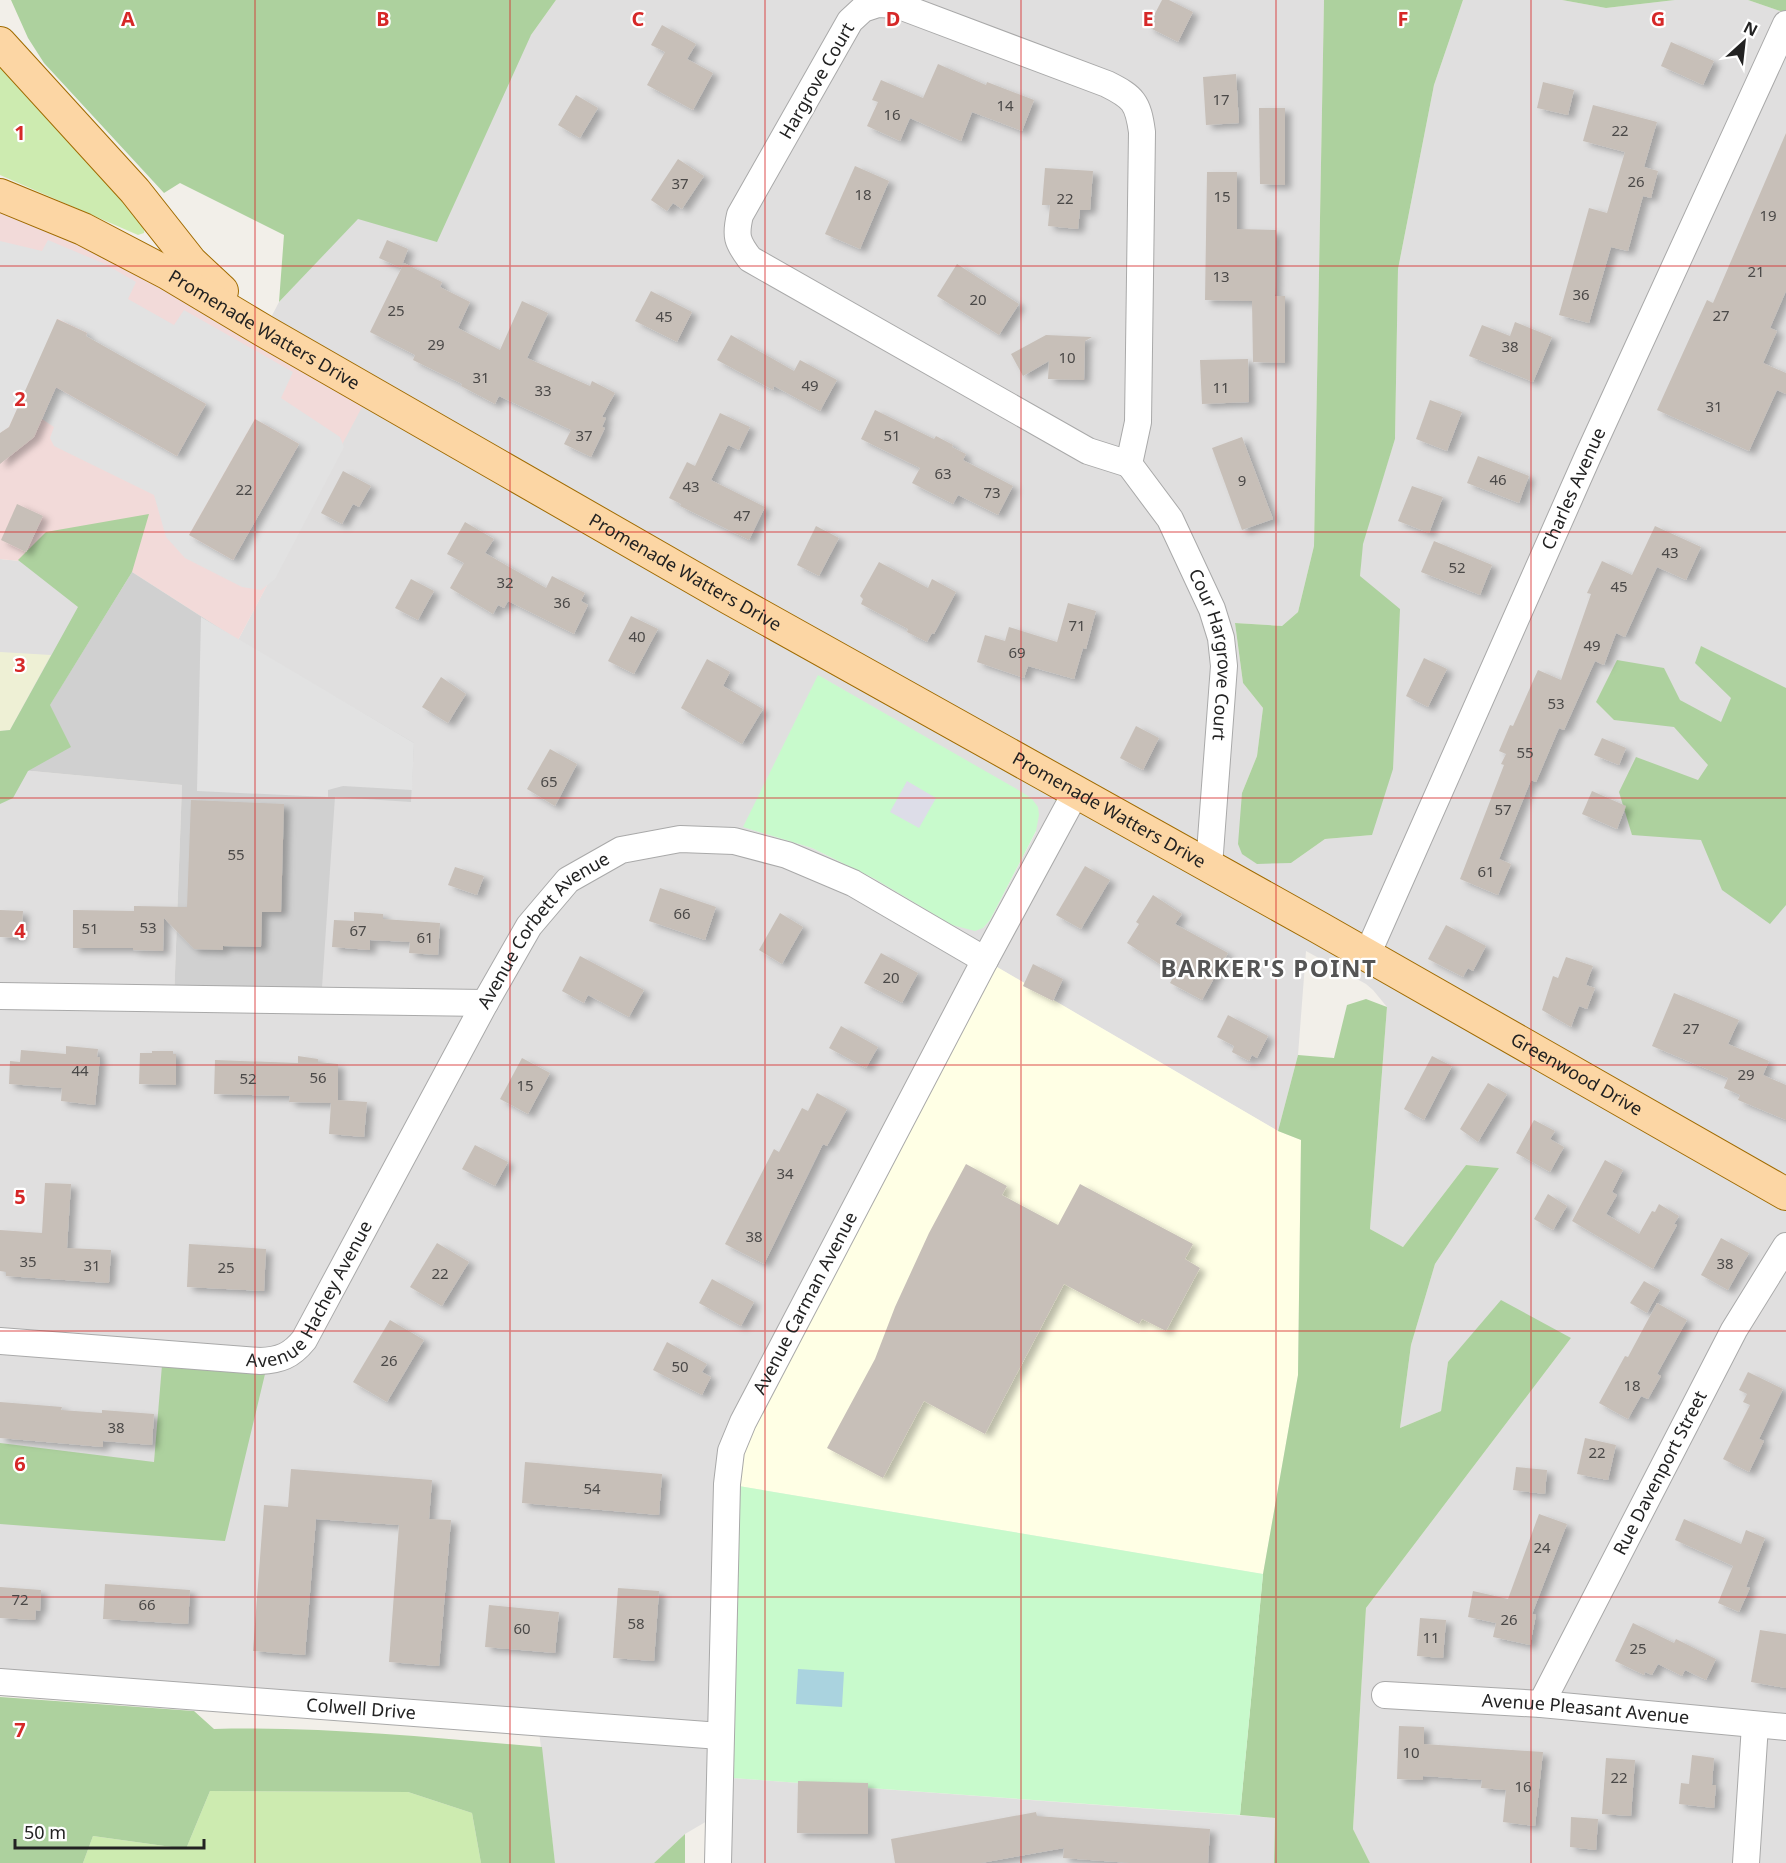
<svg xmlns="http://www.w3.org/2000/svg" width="1786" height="1863" viewBox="0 0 1786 1863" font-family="'Noto Sans',sans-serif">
<defs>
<filter id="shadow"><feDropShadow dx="6" dy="4" stdDeviation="3" flood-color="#0004"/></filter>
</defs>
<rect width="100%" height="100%" fill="#f2efe9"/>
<path fill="#e0dfdf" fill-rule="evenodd" d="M556,0H1324L1314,546L1298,612L1282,626L1235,623L1243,683L1263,708L1257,756L1242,793L1291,863L1325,839L1372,835L1360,576L1362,544L1395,439L1398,269L1434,85L1463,0H1562L1606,8L1675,0H1748L1786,13V1863H1370L1353,1829L1366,1608L1571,1338L1448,1362L1441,1411L1400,1428L1411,1345L1435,1264L1499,1168L1466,1165L1403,1247L1370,1229L1387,1007L1373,990L1366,984L1306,951L1298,1055L1278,1131L985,960L743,1422L719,1777L1275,1818L1274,1863H718L719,1814L685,1834L654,1863H555L538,1723L0,1682V559L132,572L10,769L182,785L174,1000L238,640L369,392L264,331L279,302L531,35ZM819,676L1032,799L1036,832L990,920L983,928L875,879L812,848L744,827Z"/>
<path fill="#f2dad9" d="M0,201L370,392L238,640L132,572L0,559Z"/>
<path fill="#ffffe5" d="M985,960L1278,1131L1301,1140L1298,1375L1263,1574L727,1484L731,1451Z"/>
<path fill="#d0d0d0" d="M132,572L238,640L414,743L411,802L335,797L321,1002L174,1000L182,785L10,769Z"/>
<path fill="#eef0d5" d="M0,652L51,655L10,730L0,731Z"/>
<g fill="#cdebb0">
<path d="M0,64L145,225L144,233L138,235L0,175Z"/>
<path d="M210,1791L408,1792L472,1813L481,1863H83L93,1836L186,1849Z"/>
</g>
<g fill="#add19e">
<path d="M11,0H556L531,35L437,242L358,219L279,302L284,235L180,183L164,193L44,63L28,38Z"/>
<path d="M1324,0H1463L1434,85L1398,269L1395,439L1363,544L1360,576L1400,609L1393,769L1372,835L1325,839L1291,863L1257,864L1242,854L1238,844L1242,793L1257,756L1263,708L1243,683L1235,623L1282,626L1298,612L1314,546Z"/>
<path d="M1562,0H1675L1606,8Z"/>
<path d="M1748,0H1786V13Z"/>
<path d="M149,514L132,572L50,705L71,747L28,771L13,798L0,804V731L10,730L78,607L18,560L46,532Z"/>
<path d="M1701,646L1786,688V905L1770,924L1722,890L1701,840L1632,835L1619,792L1636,757L1698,780L1708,765L1674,727L1614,720L1596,702L1617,660L1664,668L1680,700L1721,722L1731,698L1695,663Z"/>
<path d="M1366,999L1387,1007L1370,1229L1403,1247L1466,1165L1499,1168L1435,1264L1411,1345L1400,1428L1441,1411L1448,1362L1501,1300L1571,1338L1366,1608L1353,1829L1370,1863H1274L1275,1818L1240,1815L1263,1574L1298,1375L1301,1140L1278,1131L1298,1055L1334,1058L1347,1005Z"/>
<path d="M162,1365L265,1374L225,1541L0,1524V1443L154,1462Z"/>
<path d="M0,1697L194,1711L214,1729C323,1726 433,1738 542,1747L555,1863H481L472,1813L408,1792L210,1791L186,1849L93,1836L83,1863H0Z"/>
<path d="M685,1834V1863H654Z"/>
</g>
<g fill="#c8facc">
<path d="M818,675L1020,791L1032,799L1038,807L1039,815L1036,831L990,920L983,928L975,931L952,925L875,879L812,848L743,827Z"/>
<path d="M727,1484L1263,1574L1240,1815L719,1777Z"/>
</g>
<g fill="#e2e2e2" fill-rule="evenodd">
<path d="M48,240L105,264L136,282L128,299L174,325L184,310L293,372L281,398L340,437L344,447L275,579L261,590L242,587L185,558L166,537L154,495L54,446L50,438L54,427L42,419L56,387L177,456L206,404L86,337L87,333L58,319L9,427L0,433V241L42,251ZM255,419L299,444L233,560L189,535Z"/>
<path d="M201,617L414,743L412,790L343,786L328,790V797L197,791Z"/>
<path d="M1043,1851L1063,1858L1131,1863H981Z"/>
</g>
<path fill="#dddde8" d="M907,781L936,798L919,828L890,812Z"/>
<path fill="#aad3df" d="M798,1669L844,1672L842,1707L796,1704Z"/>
<g fill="#c7bfb8" filter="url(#shadow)">
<path d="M1162,0H1169L1193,12L1178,42L1148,27Z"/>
<path d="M662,25L696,44L687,59L713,73L693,110L647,85L665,52L651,45Z"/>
<path d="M1671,42L1714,61L1703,85L1661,66Z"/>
<path d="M938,64L986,85L987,82L1034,100L1022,131L972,112L961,141L910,118L900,141L867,126L878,102L872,100L881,80L923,98Z"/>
<path d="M1236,74L1239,123L1206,125L1203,77Z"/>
<path d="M1543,82L1574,90L1568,115L1537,108Z"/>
<path d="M576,95L598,108L580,138L558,125Z"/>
<path d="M1593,105L1657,122L1644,167L1658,171L1651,198L1643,196L1628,251L1611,247L1589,323L1559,315L1589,208L1607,213L1625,152L1583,141Z"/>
<path d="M1259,108H1285V185L1260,184Z"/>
<path d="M1786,133V291L1770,328L1777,331L1763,363L1786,373V394L1777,390L1749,451L1657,410L1707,300L1713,303Z"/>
<path d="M678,159L704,176L682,209L673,203L667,211L651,200Z"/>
<path d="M855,166L889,181L860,249L825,234Z"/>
<path d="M1045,168L1093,171L1090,210H1080L1078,229L1048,226L1050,205H1042Z"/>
<path d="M1207,172H1237V229L1276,230L1275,296H1285V363L1253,362L1252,301L1205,300Z"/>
<path d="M387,240L408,249L401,268L379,258Z"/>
<path d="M404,263L442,282L440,287L470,302L458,328L500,350L522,301L548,313L527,358L590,386L592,381L615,393L602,417L606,418L602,427L605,428L591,457L564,444L571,430L499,396L495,404L461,386L462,384L413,360L415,355L370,332Z"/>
<path d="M957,264L1019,304L999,335L937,296Z"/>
<path d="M651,291L692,312L677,342L635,321Z"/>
<path d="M57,319L87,333L86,336L206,404L177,456L56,387L34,437L0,464V433L9,427Z"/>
<path d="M1515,322L1552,337L1533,382L1469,356L1482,325L1510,336Z"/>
<path d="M731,335L794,371L800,360L837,380L820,411L774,386L773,390L717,360Z"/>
<path d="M1046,335L1092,337L1085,341L1084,380L1048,379L1049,361L1023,376L1011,354Z"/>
<path d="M1248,359L1249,402L1202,404L1200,360Z"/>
<path d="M1430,400L1462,412L1447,451L1416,439Z"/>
<path d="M875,410L934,439L936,436L953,445L952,447L966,454L963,460L1013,486L998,515L958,495L953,504L912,483L920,468L861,439Z"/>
<path d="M720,413L750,427L739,450L728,445L711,480L765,507L749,540L680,506L681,504L669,498L687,462L695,466Z"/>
<path d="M255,419L299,444L233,560L189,535Z"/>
<path d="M1242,437L1273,519L1242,530L1212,448Z"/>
<path d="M1478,456L1529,476L1519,503L1467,483Z"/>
<path d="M343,471L371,486L359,507L353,504L342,524L321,513Z"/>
<path d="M1412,486L1443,497L1429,533L1398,521Z"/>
<path d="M17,504L43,516L26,552L1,540Z"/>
<path d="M465,522L494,539L485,553L546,588L552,576L585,593L581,601L588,605L574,634L508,601L504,608L498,605L493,614L450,588L464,563L447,554Z"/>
<path d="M816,526L839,538L819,576L797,565Z"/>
<path d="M1655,526L1701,547L1686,580L1657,567L1625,637L1616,633L1604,665L1595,661L1564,730L1559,728L1536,782L1531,780L1499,859L1511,864L1498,895L1460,879L1504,765L1501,764L1506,754L1499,751L1510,725L1513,726L1538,670L1561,680L1591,594L1587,593L1602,561L1632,575Z"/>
<path d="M1434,541L1492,565L1480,595L1421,572Z"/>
<path d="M879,562L928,588L932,579L956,592L934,634L932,633L927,642L907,632L908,629L861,604L863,599L860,596Z"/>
<path d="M411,579L434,591L418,620L395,608Z"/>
<path d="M1068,603L1096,611L1086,649L1083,648L1074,679L1028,666L1024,678L977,662L985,635L1005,641L1009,627L1057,642Z"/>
<path d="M631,616L658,629L634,674L608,661Z"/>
<path d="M1424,658L1447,669L1428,707L1406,696Z"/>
<path d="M707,659L730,672L723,686L763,709L742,744L681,708Z"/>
<path d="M441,677L466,694L448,723L422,707Z"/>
<path d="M1136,726L1159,738L1143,770L1120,758Z"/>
<path d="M1602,738L1626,748L1619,765L1594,755Z"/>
<path d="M550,749L577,764L555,806L527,789Z"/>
<path d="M1592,791L1626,806L1617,829L1582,814Z"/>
<path d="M191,800L284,804L281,912H262L261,947L223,946V950L194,949L164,918L163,951L133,950V948H73V910L134,911V906L187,907Z"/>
<path d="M1085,866L1110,880L1081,929L1056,915Z"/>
<path d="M455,867L484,876L477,895L448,885Z"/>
<path d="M660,888L716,907L705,940L649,921Z"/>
<path d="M1153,895L1182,914L1175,924L1228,953L1202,1000L1170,983L1175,974L1127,943L1139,924L1136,922Z"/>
<path d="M0,910L23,911L21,938L0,937Z"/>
<path d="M354,912L383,914V919L440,923L438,955L409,953L410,942L370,940V950L332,947L334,920L354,921Z"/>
<path d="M780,913L803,927L782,964L759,950Z"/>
<path d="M1446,925L1486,946L1473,971L1468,968L1463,977L1428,959Z"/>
<path d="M881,953L918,973L902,1003L864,983Z"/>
<path d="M580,956L644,990L629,1017L588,995L584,1003L562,991Z"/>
<path d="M1566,957L1593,966L1586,985L1595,988L1587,1009L1579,1006L1571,1027L1542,1010L1553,976L1558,978Z"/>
<path d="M1033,964L1063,979L1053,1001L1023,986Z"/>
<path d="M1674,993L1739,1020L1728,1044L1769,1061L1763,1075L1786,1085V1120L1738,1100L1740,1095L1724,1088L1728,1078L1652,1046Z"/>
<path d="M1228,1015L1268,1036L1257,1058L1252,1055L1249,1061L1232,1052L1234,1046L1217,1037Z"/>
<path d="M841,1026L878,1047L866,1068L829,1048Z"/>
<path d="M66,1046L98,1049L97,1057H100L95,1105L61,1101L62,1088L9,1084L10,1061L20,1062L21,1050L66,1054Z"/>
<path d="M152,1051H173V1054H176V1085L139,1084L140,1053H152Z"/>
<path d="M298,1056L318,1059V1062L338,1064V1100L367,1102L364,1137L329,1134L331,1103L289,1102L290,1096L214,1094L215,1060L298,1063Z"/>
<path d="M1432,1056L1452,1066L1424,1120L1404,1109Z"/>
<path d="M522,1058L550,1073L528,1114L500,1099Z"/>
<path d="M1488,1083L1507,1094L1478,1142L1460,1129Z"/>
<path d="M817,1093L847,1109L827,1146L823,1144L764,1264L725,1244L774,1149L779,1152L802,1108L808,1111Z"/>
<path d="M1534,1120L1555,1131L1550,1139L1564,1147L1550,1172L1516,1153Z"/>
<path d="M475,1145L508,1162L495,1186L462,1169Z"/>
<path d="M1605,1160L1623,1170L1612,1192L1617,1195L1606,1214L1639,1234L1652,1211L1655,1212L1659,1204L1679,1216L1674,1224L1677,1225L1653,1269L1572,1221Z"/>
<path d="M966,1164L1007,1186L1002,1195L1058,1225L1080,1184L1193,1244L1185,1259L1200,1268L1166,1331L1142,1319L1139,1324L1064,1284L985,1434L924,1401L883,1478L827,1448L875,1359L895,1307L929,1233Z"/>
<path d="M45,1183L71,1184L67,1248L111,1250L109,1283L6,1276V1272L0,1271V1230L42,1233Z"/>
<path d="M1548,1194L1567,1206L1553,1230L1534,1219Z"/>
<path d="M1721,1238L1749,1253L1728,1290L1701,1275Z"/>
<path d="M437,1243L469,1262L442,1306L410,1287Z"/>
<path d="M189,1244L266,1249L264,1291L187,1287Z"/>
<path d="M712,1279L754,1302L741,1326L699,1303Z"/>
<path d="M1644,1281L1660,1290L1647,1313L1630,1303Z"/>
<path d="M1657,1303L1687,1320L1657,1374L1661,1376L1648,1399L1641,1396L1628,1419L1599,1403L1625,1356L1628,1357Z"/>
<path d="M390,1320L424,1340L387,1402L353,1382Z"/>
<path d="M667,1342L707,1364L702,1372L711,1377L702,1395L653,1370Z"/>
<path d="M1748,1372L1783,1389L1759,1439L1764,1441L1749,1472L1723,1459L1750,1405L1743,1402L1747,1394L1739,1390Z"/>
<path d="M0,1402L62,1407L61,1410L102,1413V1410L154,1414L152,1445L103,1441V1447L0,1438Z"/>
<path d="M1585,1438L1616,1445L1608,1480L1577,1474Z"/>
<path d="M525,1462L662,1474L659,1515L522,1503Z"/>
<path d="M1516,1467L1547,1470L1545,1494L1513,1490Z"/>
<path d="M291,1469L432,1480L429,1519L451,1520L439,1666L389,1662L399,1525L316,1519L305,1655L253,1651L264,1505L288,1507Z"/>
<path d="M1539,1514L1567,1524L1532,1614L1536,1615L1530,1645L1493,1637L1496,1623L1468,1617L1473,1591L1508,1599Z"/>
<path d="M1684,1519L1741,1544L1746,1530L1765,1538L1746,1587L1750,1588L1739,1612L1718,1603L1733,1566L1675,1540Z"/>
<path d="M105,1584L190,1590L188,1624L103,1619Z"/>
<path d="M0,1587L41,1590L40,1611L36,1610L35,1620L0,1618Z"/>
<path d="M618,1588L659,1591L654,1661L613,1658Z"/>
<path d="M489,1605L559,1612L555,1653L485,1647Z"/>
<path d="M1420,1618L1446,1620L1443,1658L1417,1656Z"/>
<path d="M1633,1623L1674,1643L1676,1639L1716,1659L1706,1680L1685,1670L1682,1676L1658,1664L1652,1675L1645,1672L1644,1675L1615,1661Z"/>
<path d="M1760,1630L1786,1634V1688L1751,1682Z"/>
<path d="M1399,1726L1424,1727V1744L1543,1752L1535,1826L1503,1822L1506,1790L1481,1788L1482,1780L1423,1776V1780L1397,1779Z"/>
<path d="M1692,1755L1714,1758L1712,1785H1716L1714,1808L1679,1804L1681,1783L1689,1784Z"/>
<path d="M1606,1758L1635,1760L1631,1816L1602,1814Z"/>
<path d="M798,1781L868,1783V1834L797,1833Z"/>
<path d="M1036,1812L1037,1816L1210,1829L1208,1863H1131L1063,1858L1064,1848L981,1863H895L891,1839Z"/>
<path d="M1571,1817L1598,1819L1596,1850L1570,1847Z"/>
</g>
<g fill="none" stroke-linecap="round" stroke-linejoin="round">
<g stroke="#a9a9a9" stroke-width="28">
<g id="minor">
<path d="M878,4L897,5L1107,84C1133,97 1138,102 1142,132L1138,422L1129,464L1088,451L750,259C737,242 735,236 740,215L850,21L863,9Z"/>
<path id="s1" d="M1129,464L1170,519L1212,609L1221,638L1224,666L1209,866"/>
<path id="s2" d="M1367,955L1588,456L1786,24"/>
<path d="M0,996L485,1003"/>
<path id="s3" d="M0,1341L260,1361C280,1360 291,1356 304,1340L485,1003L529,926L568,880L621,850L680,839L734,841L787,855L853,883L985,960"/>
<path id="s4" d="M0,1682L720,1736"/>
<path id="s5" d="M1385,1695L1541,1704L1786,1727"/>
<path id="s6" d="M1541,1704L1734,1330L1786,1246"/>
<path id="s7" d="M718,1863L727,1484L731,1451L743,1422L985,960L1076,792"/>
<path d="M1746,1863L1755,1725"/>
</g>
</g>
<g stroke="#a06b00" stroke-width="34">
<g id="major">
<path d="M0,43L135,191L191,262L222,291"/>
<path id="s8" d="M0,195L83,229L167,273L264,331L729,598L1318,927L1786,1194"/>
</g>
</g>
<use href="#minor" stroke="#fff" stroke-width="26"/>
<use href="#major" stroke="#fcd6a4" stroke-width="32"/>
</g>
<path fill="none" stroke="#d62828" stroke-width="1.5" stroke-opacity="0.55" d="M255,0V1863M510,0V1863M765,0V1863M1021,0V1863M1276,0V1863M1531,0V1863M0,266H1786M0,532H1786M0,798H1786M0,1065H1786M0,1331H1786M0,1597H1786"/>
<g text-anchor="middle" stroke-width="4.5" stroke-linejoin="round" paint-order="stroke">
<g font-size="15" fill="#4b4948">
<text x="1221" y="105">17</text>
<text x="1005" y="111">14</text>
<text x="892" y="120">16</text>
<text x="1620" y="136">22</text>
<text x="1636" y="187">26</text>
<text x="680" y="189">37</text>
<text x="863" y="200">18</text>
<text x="1222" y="202">15</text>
<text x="1065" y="204">22</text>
<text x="1768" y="221">19</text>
<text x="1756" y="277">21</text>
<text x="1221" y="282">13</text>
<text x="1581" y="300">36</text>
<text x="978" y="305">20</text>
<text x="396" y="316">25</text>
<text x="1721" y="321">27</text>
<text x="664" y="322">45</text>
<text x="436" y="350">29</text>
<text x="1510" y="352">38</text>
<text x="1067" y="363">10</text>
<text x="481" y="383">31</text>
<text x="810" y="391">49</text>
<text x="1221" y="393">11</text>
<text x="543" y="396">33</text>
<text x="1714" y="412">31</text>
<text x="584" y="441">37</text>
<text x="892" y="441">51</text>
<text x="943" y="479">63</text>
<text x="1498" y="485">46</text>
<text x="1242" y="486">9</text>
<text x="691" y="492">43</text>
<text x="244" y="495">22</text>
<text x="992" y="498">73</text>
<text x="742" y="521">47</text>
<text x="1670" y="558">43</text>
<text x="1457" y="573">52</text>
<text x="505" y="588">32</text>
<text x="1619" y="592">45</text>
<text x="562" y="608">36</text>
<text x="1077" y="631">71</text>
<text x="637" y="642">40</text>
<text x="1592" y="651">49</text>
<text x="1017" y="658">69</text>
<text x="1556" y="709">53</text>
<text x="1525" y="758">55</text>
<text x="549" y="787">65</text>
<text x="1503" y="815">57</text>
<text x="236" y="860">55</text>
<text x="1486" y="877">61</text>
<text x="682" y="919">66</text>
<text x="148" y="933">53</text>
<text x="90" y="934">51</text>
<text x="358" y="936">67</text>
<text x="425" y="943">61</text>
<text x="891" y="983">20</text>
<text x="1691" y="1034">27</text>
<text x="80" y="1076">44</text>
<text x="1746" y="1080">29</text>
<text x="318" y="1083">56</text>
<text x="248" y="1084">52</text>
<text x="525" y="1091">15</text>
<text x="785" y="1179">34</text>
<text x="754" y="1242">38</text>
<text x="28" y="1267">35</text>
<text x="1725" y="1269">38</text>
<text x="92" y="1271">31</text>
<text x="226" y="1273">25</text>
<text x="440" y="1279">22</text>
<text x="389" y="1366">26</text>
<text x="680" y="1372">50</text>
<text x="1632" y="1391">18</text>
<text x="116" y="1433">38</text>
<text x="1597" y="1458">22</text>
<text x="592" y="1494">54</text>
<text x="1542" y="1553">24</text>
<text x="20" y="1605">72</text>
<text x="147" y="1610">66</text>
<text x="1509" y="1625">26</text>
<text x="636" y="1629">58</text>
<text x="522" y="1634">60</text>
<text x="1431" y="1643">11</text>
<text x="1638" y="1654">25</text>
<text x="1411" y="1758">10</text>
<text x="1619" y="1783">22</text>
<text x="1523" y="1792">16</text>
</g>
<g font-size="18" fill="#222" stroke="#fff">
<text transform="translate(817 81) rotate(-60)" y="6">Hargrove Court</text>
<text dy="6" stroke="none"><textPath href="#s8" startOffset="297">Promenade Watters Drive</textPath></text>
<text dy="6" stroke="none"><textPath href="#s2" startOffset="510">Charles Avenue</textPath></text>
<text dy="6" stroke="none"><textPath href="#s8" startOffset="783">Promenade Watters Drive</textPath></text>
<text dy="6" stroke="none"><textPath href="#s1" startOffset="213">Cour Hargrove Court</textPath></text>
<text dy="6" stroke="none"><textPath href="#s8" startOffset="1269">Promenade Watters Drive</textPath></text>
<text dy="6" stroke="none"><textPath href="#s3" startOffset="789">Avenue Corbett Avenue</textPath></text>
<text dy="6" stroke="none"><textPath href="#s8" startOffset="1806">Greenwood Drive</textPath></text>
<text dy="6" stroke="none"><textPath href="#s3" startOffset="346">Avenue Hachey Avenue</textPath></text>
<text dy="6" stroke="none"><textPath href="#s7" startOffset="578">Avenue Carman Avenue</textPath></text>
<text dy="6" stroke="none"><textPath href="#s6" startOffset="260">Rue Davenport Street</textPath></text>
<text dy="6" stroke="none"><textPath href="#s4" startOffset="362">Colwell Drive</textPath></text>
<text dy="6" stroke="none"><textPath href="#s5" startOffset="201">Avenue Pleasant Avenue</textPath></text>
</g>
<g font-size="24" font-weight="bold" letter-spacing="1.5" fill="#555" stroke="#fff">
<text x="1269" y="977">BARKER'S POINT</text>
</g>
</g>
<g font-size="20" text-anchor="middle" font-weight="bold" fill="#d62828" stroke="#fff" stroke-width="4.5" stroke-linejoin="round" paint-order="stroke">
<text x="128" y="26">A</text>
<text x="383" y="26">B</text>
<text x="638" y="26">C</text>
<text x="893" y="26">D</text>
<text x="1148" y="26">E</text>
<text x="1403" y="26">F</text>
<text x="1658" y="26">G</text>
<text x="20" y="140">1</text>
<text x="20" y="406">2</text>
<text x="20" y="672">3</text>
<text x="20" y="938">4</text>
<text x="20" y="1204">5</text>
<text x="20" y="1471">6</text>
<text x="20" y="1737">7</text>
</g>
<g transform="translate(1744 42) rotate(27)" stroke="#ffffff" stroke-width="4.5" paint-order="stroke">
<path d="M0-4.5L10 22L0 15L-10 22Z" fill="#222222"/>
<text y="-9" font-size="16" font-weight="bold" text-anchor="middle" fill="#222222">N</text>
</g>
<path d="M15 1839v9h189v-9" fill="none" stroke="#222222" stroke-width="3"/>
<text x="24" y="1839" font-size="18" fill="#222222" stroke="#ffffff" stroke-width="4.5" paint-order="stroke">50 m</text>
</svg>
